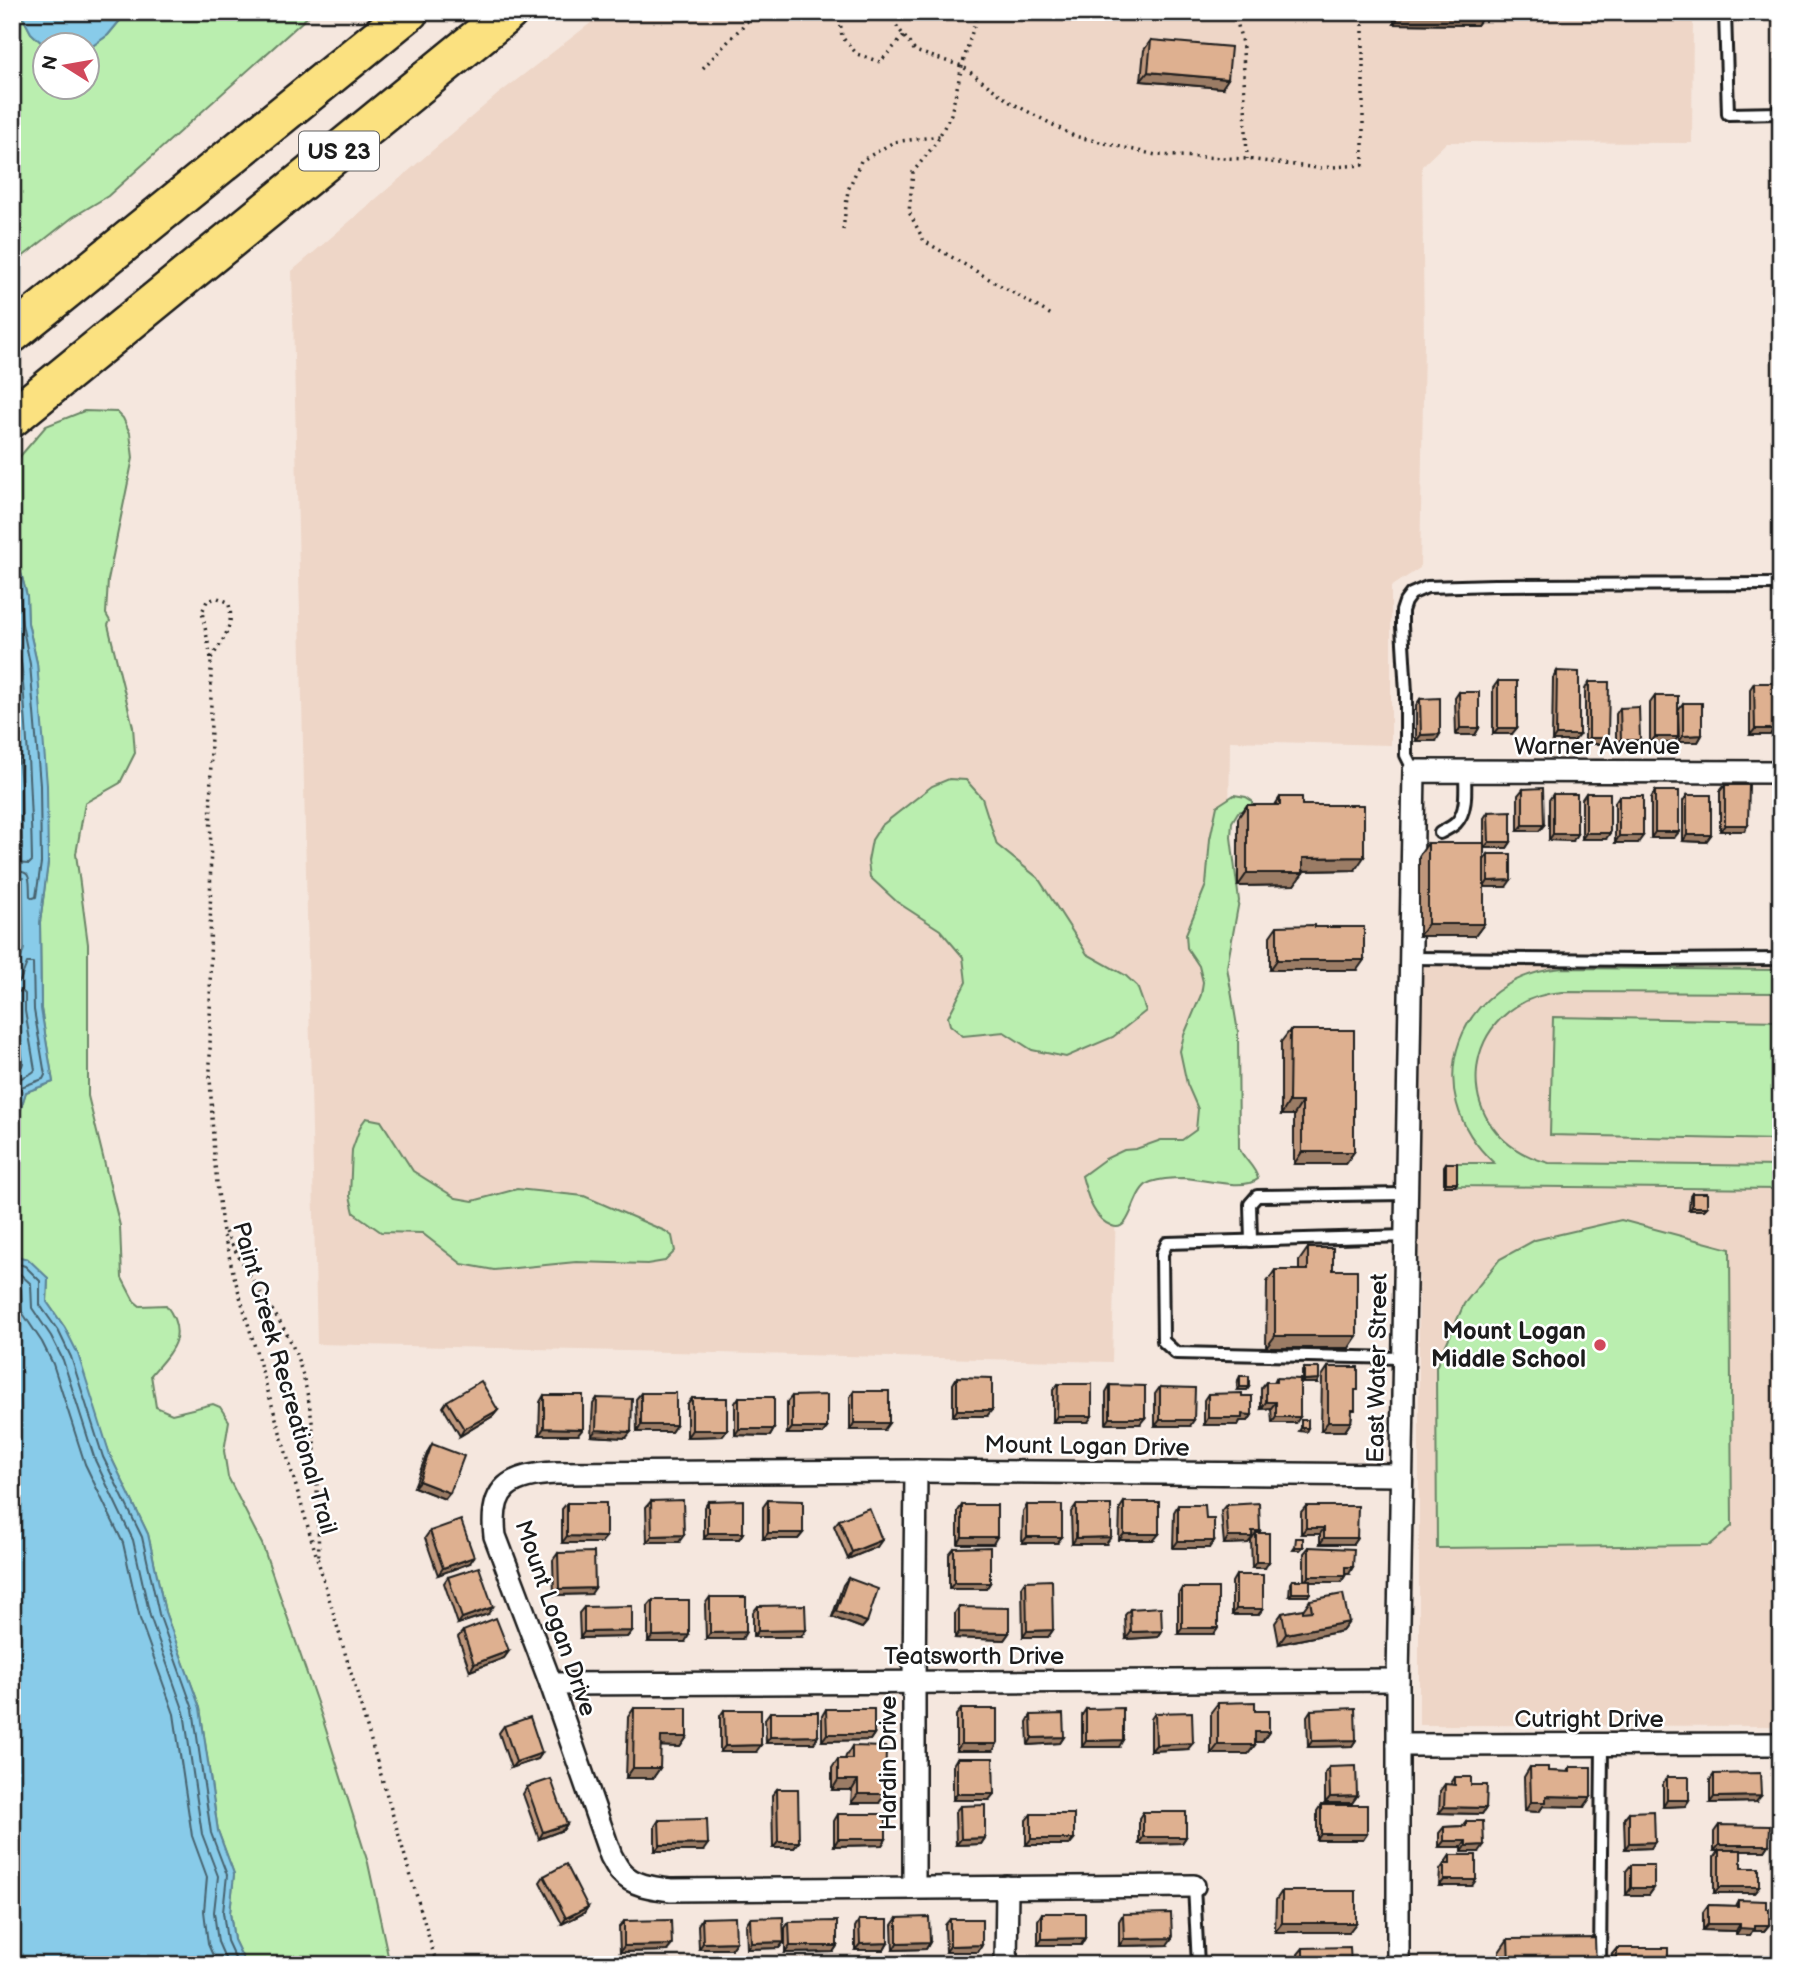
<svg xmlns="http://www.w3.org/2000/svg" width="1793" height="1977" viewBox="0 0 1793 1977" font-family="'Balsamiq Sans',sans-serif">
<rect width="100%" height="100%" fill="#f5e7de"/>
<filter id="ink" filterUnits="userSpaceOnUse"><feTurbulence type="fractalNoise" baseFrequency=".0143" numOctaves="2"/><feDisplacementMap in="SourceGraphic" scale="14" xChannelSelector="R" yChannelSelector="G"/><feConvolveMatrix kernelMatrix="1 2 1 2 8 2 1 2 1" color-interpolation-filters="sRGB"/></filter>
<g filter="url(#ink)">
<g fill="#eed6c7">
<path d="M605,12H1693L1692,143L1447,142L1422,166L1424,342L1420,568L1391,587V745L1230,741L1225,1162L1117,1166L1112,1362L317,1344L292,271L497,95Z"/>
<path d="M1781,963V1726L1419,1725V964Z"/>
</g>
<g fill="#baeeaf" stroke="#6b8566" stroke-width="2">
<path d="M12,12H20L31,33L45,46L46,88H88V49L108,35L127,12H313L108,196L73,217L21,258L12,262Z"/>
<path d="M84,411L117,412L123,418L130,433L133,458L108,580L106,614L110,621L108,625L133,727L135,753L120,783L85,803L76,854L88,944V1096L120,1226L122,1278L134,1301L140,1306L166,1305C189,1336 171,1351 151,1375L156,1407L172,1414L213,1404L220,1407L229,1421L224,1451L228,1477L262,1544L322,1717L368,1863L390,1965H246L234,1940L230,1913L234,1874L218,1831L200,1708L165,1612L148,1534L110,1455L65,1328L47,1302L48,1278L12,1255V1180L21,1161L14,1130L26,1092L53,1082L41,1009L40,922L48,863L37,663L28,623L27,596L12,539V525L16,461L46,426Z"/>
<path d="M949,779L966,780L982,798L997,845L1038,878L1087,954L1125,975L1137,986L1146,1011L1113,1037L1066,1057L1032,1050L1004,1032L963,1036L950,1025L948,1017L966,982L963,957L940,930L897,902L870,877L868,861L872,840L881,826L932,786Z"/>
<path d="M1234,795L1246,797L1252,801V808L1238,812L1232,822L1231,837L1239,901L1227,967L1238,1032L1239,1148C1244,1160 1256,1167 1258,1179C1244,1191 1203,1179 1184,1178C1175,1178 1160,1179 1151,1182C1131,1189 1133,1234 1112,1226C1092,1219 1087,1193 1082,1176L1105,1159L1124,1150L1136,1149L1161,1140H1182L1196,1130L1198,1109L1187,1084L1180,1051L1184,1035L1201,995L1203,982L1199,966L1187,948L1186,934L1206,885L1210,839L1217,806Z"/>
<path d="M1563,968L1781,970V993L1563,992C1457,999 1444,1137 1549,1163L1781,1166V1189L1457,1186V1163H1494C1415,1091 1458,976 1563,968Z"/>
<path d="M1553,1017L1781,1021V1140L1550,1135Z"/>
<path d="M366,1118L381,1121L413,1171L456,1198L473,1201L517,1189L584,1196L665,1231L672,1236L675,1251L665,1261L647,1264L576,1262L494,1270L462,1264L422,1233L381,1232L354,1213L350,1196L352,1150L361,1125Z"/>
<path d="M1621,1220L1730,1249L1732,1526L1710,1545L1437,1548L1436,1367L1464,1304L1500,1259L1535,1240Z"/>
</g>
<g fill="#88cbe9" stroke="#5d8597" stroke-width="2">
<path d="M20,12H127L108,35L88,49V46H45L31,33Z"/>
<path d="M12,539L27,596L28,623L37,663L47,785L48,863L40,922L41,1009L53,1082L26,1092L14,1130L21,1161L12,1180V986L24,949L23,878L14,879L12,883V816L15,811L12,775Z"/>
<path d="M12,1255L28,1259L48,1278L47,1302L65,1328L78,1354L110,1455L148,1534L165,1612L200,1708L218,1831L234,1874L230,1913L234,1940L246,1965H12Z"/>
</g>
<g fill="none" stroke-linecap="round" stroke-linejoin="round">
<g stroke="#47626e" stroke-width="2">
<path d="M12,566L20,597L22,624L30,664L40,785L41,863L36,897L33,898L30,896C29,880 33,869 12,872"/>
<path d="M12,611C13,631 20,650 22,670C27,734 31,797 32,861L29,864L12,863"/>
<path d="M12,680L21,786L22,848L20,852L12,853"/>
<path d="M12,984L20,981L27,963H33L34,1010L45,1075L43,1079L21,1087L12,1112"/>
<path d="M12,993L22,991L25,994V1011L35,1070C30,1077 18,1076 12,1085"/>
<path d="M12,1003L15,1006L23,1063L22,1066L12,1070"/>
<path d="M12,1262L25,1266L40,1281V1305L59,1332L71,1357L103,1457L142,1537L159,1614L193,1709L211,1833L227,1875L223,1912L227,1941L238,1965"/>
<path d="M12,1271L20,1274L31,1284L32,1308L51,1336L63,1360L95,1460L133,1540L150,1616L184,1712L202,1834L218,1876L214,1912L218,1942L228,1965"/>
<path d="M12,1282L21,1289L22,1312L42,1342L53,1364L85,1464L123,1543L140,1619L174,1714L192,1836L207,1877L204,1911L208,1944L217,1965"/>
</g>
<g stroke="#1c1c1c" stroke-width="16">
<g id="lane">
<path d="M1725,12L1728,114L1781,113"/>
<path d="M1414,771L1406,755V693L1402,626V611L1405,602L1411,594L1427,587L1494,585L1781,584"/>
<path d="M1440,833C1445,830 1452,827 1456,823C1468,811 1465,787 1465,772"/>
<path d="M1410,958L1647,960L1781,959"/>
<path d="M1251,1241L1250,1204L1257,1196L1406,1194"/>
<path d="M1402,1358L1176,1353L1163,1341L1162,1254L1167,1243L1406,1236"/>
<path d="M1194,1886L1198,1965"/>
<path d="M1600,1965L1602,1745"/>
</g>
</g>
<g stroke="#1c1c1c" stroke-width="26">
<g id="street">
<path d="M551,1684L1398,1680"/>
<path d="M1398,1745L1781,1744"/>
<path d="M1194,1886L671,1890C654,1888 633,1886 621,1872C617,1868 614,1861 611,1856L551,1684L495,1536C489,1487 510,1475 556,1473L916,1471L1401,1475"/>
<path d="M914,1888V1682L916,1471"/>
<path d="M1006,1965L1007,1887"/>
<path d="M1398,1965V1680L1414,771L1781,772"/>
</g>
</g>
<g stroke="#1c1c1c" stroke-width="42">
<g id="highway">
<path d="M12,334L409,12"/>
<path d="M12,418L509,12"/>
</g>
</g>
<g stroke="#1c1c1c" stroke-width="3.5" stroke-dasharray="2 5" stroke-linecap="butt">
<path d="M839,12L842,37L857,54L880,62L904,36"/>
<path d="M894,12L896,25L915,51L962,66L1010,102L1074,136L1156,155L1247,159L1317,168L1363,165V12"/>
<path d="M978,12L962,66L951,114L936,143L913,172L909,212L924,241L1053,316"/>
<path d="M1235,12L1243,48L1247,159"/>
<path d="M703,68L756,12"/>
<path d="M843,230L848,190L861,161L894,142L940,136"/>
<path d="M211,658C223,641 236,623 228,602L218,598L207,601L202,612L211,658L210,1077L214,1156L222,1227L234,1276L437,1965"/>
<path d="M225,1232C237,1254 250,1275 263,1297C272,1310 282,1324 289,1338C320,1403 316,1485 319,1556"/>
</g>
<use href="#lane" stroke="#fff" stroke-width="10"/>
<use href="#street" stroke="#fff" stroke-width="21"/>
<use href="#highway" stroke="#fbe180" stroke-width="37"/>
</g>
<g fill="#bf977c" stroke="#1c1c1c" stroke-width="2">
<path d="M1394,12H1486L1477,25L1394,24Z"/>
<path d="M1151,40L1222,88L1141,81L1144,50Z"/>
<path d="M1557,671L1579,735L1574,741H1552L1553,678Z"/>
<path d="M1498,681L1512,734H1493V688Z"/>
<path d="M1589,682L1604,744H1585V689Z"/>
<path d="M1754,683L1774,729L1770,735H1750V689Z"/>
<path d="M1459,692L1479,728L1475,735H1456L1455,698Z"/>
<path d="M1655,696L1674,743H1650V703Z"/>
<path d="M1420,699L1436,741H1416V705Z"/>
<path d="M1683,703L1702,735L1698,742H1679L1678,710Z"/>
<path d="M1620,708L1640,740L1635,746H1616V714Z"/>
<path d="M1725,785L1744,831H1720V791Z"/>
<path d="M1523,789L1544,825L1539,831H1518V795Z"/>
<path d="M1655,791L1674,838H1651V798Z"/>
<path d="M1586,793L1606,839H1582V799Z"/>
<path d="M1553,794L1573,841L1549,840V800Z"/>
<path d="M1687,795L1706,842L1683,841V801Z"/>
<path d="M1619,796L1638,843H1615V802Z"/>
<path d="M1280,797L1302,805L1355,870L1303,871L1294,885L1238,886V818L1247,805H1275Z"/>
<path d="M1488,812L1511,842L1507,848H1484V818Z"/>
<path d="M1428,843L1484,860L1488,854L1506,887H1484V924L1475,936H1419V856Z"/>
<path d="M1277,926L1315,927L1357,970H1270V936Z"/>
<path d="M1290,1030L1354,1152L1345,1164H1294V1115H1281V1042Z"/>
<path d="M1446,1163L1455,1186H1444V1166Z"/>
<path d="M1692,1193L1707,1207L1704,1210H1689L1690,1196Z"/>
<path d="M1308,1248L1333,1270L1349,1348H1266L1267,1282L1275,1270H1299V1261Z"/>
<path d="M1328,1367L1352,1415L1351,1422L1345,1431H1321L1322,1376Z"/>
<path d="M1304,1368L1317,1383H1302V1371Z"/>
<path d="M1240,1376L1249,1387L1247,1390H1237L1238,1380Z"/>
<path d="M957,1377L987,1416H953V1384Z"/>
<path d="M1276,1378L1296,1423H1272L1271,1408L1261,1409V1388L1266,1382H1274Z"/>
<path d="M1058,1384L1088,1422H1053V1390Z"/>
<path d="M1110,1385L1140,1424H1106V1392Z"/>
<path d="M1160,1387L1190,1426H1155V1394Z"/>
<path d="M854,1391L884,1430H850V1397Z"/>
<path d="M641,1393L676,1425L671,1432H637L636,1399Z"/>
<path d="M1208,1394L1242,1396L1252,1415L1248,1421H1240L1238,1425H1204V1400Z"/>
<path d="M544,1395L578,1435H539L540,1402Z"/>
<path d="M792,1396L827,1428L822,1434H787V1402Z"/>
<path d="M739,1397L774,1429L770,1436L735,1435V1403Z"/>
<path d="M597,1398L626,1438L591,1436L593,1404Z"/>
<path d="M692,1398L722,1436L687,1437V1404Z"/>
<path d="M447,1401L498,1410L493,1416L460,1436L443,1407Z"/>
<path d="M432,1444L445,1499L414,1487L428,1451Z"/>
<path d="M768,1500L803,1533L798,1539H763V1507Z"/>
<path d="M651,1501L679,1542H647L646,1507Z"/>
<path d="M708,1501L743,1533L739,1539H704V1507Z"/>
<path d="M1124,1502L1154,1540H1119L1120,1508Z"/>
<path d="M567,1503L601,1543H562V1509Z"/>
<path d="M962,1505L993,1544H958V1511Z"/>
<path d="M1027,1505L1057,1543H1022L1023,1511Z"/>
<path d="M1076,1505L1106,1544H1072L1071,1512Z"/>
<path d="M1178,1505L1206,1519L1209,1548H1173L1174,1512Z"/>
<path d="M1226,1505L1258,1533L1265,1568H1252L1251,1539L1253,1537L1248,1543L1224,1544L1221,1511Z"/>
<path d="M1306,1506L1357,1538L1353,1544H1320V1534H1301V1512Z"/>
<path d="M839,1520L877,1547L848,1559L834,1526Z"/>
<path d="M430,1531L470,1563L438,1575L425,1538Z"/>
<path d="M1309,1547L1349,1574H1345V1576L1341,1582H1310L1308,1596H1289L1290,1583L1292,1580H1304V1553Z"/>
<path d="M954,1548L990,1583L986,1589H949V1554Z"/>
<path d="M558,1553L591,1594L554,1595L553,1560Z"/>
<path d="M1236,1575L1263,1609L1258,1615H1232V1582Z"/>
<path d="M448,1577L488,1614L458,1624L444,1583Z"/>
<path d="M848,1578L867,1622L862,1628L832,1617L843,1585Z"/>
<path d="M1026,1581L1053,1630L1048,1637H1023L1022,1587Z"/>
<path d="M1182,1588L1218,1628L1214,1634H1178V1595Z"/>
<path d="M710,1597L742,1639H706L705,1604Z"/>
<path d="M653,1600L685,1642H648V1606Z"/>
<path d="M1310,1600L1349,1622L1342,1631L1279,1644L1275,1623L1282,1613L1303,1610Z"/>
<path d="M758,1606L801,1637H753V1612Z"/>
<path d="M584,1607L632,1631L627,1637L580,1638L579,1613Z"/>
<path d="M959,1607L1009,1633L1004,1640L955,1638V1613Z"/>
<path d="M1130,1609L1162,1631L1158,1637L1126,1639L1125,1615Z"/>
<path d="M463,1631L509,1651L504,1658L470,1671L458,1637Z"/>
<path d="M1218,1703L1255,1711L1269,1732L1262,1742H1255V1745L1248,1754H1211V1712Z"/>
<path d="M634,1708L687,1737L680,1747L660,1746V1768L653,1778H626L628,1717Z"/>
<path d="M826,1709L874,1734L870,1740L822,1741V1716Z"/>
<path d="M961,1709L993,1751H956V1715Z"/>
<path d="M1086,1709L1119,1747H1082V1715Z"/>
<path d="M724,1710L756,1752H720V1716Z"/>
<path d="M1311,1710L1356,1740L1352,1746L1308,1747L1307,1716Z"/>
<path d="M770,1712L818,1736L814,1743H766L765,1719Z"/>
<path d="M1155,1713L1188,1749L1151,1751V1719Z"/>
<path d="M1031,1715L1064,1737L1060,1743L1028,1745L1027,1722Z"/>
<path d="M504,1726L542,1753L538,1759L511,1768L499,1733Z"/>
<path d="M852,1746L879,1803H851L852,1790H832V1768L838,1759H845L846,1756Z"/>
<path d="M957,1758L989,1800H953V1765Z"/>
<path d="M1329,1767L1357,1796L1352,1803H1325V1773Z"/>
<path d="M1530,1767L1548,1771L1567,1772L1570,1767L1584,1807L1543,1806L1539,1812L1525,1811L1524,1777Z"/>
<path d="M1714,1774L1756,1802L1710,1803V1780Z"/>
<path d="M1455,1777L1471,1785L1486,1808L1482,1814L1439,1813L1440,1791L1445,1784L1450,1785Z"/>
<path d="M1667,1777L1689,1800L1685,1806L1663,1807V1783Z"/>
<path d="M527,1787L567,1824L563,1830L539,1839L523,1794Z"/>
<path d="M777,1789L799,1842L794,1848H773L772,1795Z"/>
<path d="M1321,1805L1367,1834L1363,1840H1317V1811Z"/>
<path d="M960,1806L985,1838L981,1844L956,1845L955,1812Z"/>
<path d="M1143,1812L1186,1837L1182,1843L1139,1844V1818Z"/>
<path d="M1629,1812L1651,1848L1625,1849L1624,1818Z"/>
<path d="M838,1814L886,1839L882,1845L834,1846V1821Z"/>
<path d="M1031,1814L1074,1839L1069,1845H1026V1820Z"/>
<path d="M659,1820L703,1851H655V1826Z"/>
<path d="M1466,1821L1479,1852H1462V1847H1439V1833L1444,1827L1462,1826Z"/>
<path d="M1719,1825L1769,1845L1765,1851H1741V1868L1759,1887L1754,1893H1714V1857L1718,1851H1714V1832Z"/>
<path d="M1450,1855L1472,1886H1439L1440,1870L1444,1864H1446V1861Z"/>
<path d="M1631,1865L1654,1888L1649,1895H1626V1871Z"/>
<path d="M544,1876L584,1913L562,1924L540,1882Z"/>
<path d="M1282,1891L1356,1923L1349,1932H1275L1276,1900Z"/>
<path d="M1738,1900L1766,1909L1769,1925L1764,1931H1752L1750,1935H1736V1931L1703,1930V1912L1708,1905L1735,1906Z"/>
<path d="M1042,1913L1085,1938L1081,1945H1038V1920Z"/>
<path d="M1123,1914L1167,1945L1119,1946V1921Z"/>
<path d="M702,1918L736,1942L731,1949H699L698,1925Z"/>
<path d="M750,1918L784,1942L779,1948L747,1949L746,1924Z"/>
<path d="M897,1918L930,1942L926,1949L893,1950L892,1925Z"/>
<path d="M950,1919L982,1945L978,1952H946L945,1925Z"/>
<path d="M859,1920L888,1943L884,1950H855V1927Z"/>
<path d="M624,1921L667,1951L620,1952L619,1927Z"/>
<path d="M789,1922L837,1946L833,1952L785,1953V1928Z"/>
<path d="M1508,1939L1596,1965H1499V1952Z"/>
<path d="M1303,1948L1351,1965H1299L1298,1954Z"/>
<path d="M1617,1948L1668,1965H1612V1954Z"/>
</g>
<g fill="#9b7b65" stroke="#1c1c1c" stroke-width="2">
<path d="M1402,12L1486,13L1477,25L1394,24Z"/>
<path d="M1148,72L1228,79L1222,88L1141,81Z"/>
<path d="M1460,728H1479L1475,735H1456Z"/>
<path d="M1498,728H1517L1512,734H1493Z"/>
<path d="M1755,729H1774L1770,735H1750Z"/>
<path d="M1440,734L1436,741H1416L1421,735Z"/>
<path d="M1556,735H1579L1574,741H1552Z"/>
<path d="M1702,735L1698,742H1679L1683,736Z"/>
<path d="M1655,737H1678L1674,743H1650Z"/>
<path d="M1589,738H1608L1604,744H1585Z"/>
<path d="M1621,740H1640L1635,746H1616Z"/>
<path d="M1523,825H1544L1539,831H1518Z"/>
<path d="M1725,825H1748L1744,831H1720Z"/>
<path d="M1655,832H1679L1674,838H1651Z"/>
<path d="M1586,833H1610L1606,839H1582Z"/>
<path d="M1553,834H1577L1573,841L1549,840Z"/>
<path d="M1687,835H1711L1706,842L1683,841Z"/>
<path d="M1619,836H1643L1638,843H1615Z"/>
<path d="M1489,842H1511L1507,848H1484Z"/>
<path d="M1364,857L1355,870L1294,871L1303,858Z"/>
<path d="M1247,873H1303L1294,885L1238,886Z"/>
<path d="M1511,880L1506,887H1484L1488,881Z"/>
<path d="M1428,924H1484L1475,936H1419Z"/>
<path d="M1277,960H1364L1357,970H1270Z"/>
<path d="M1289,1102H1302L1294,1115H1281Z"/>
<path d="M1302,1152H1354L1345,1164H1294Z"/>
<path d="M1446,1183H1457L1455,1186H1444Z"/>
<path d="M1692,1207H1707L1704,1210H1689Z"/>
<path d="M1275,1336H1357L1349,1348H1266Z"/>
<path d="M1319,1379L1317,1383H1302L1304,1380Z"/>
<path d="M1240,1387H1249L1247,1390H1237Z"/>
<path d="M1266,1402H1276L1271,1408L1261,1409Z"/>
<path d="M498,1410L493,1416L460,1436L464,1429Z"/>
<path d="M957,1410H992L987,1416H953Z"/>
<path d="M1242,1414L1252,1415L1248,1421H1240L1238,1425H1204L1208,1418Z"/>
<path d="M1057,1416H1092L1088,1422H1053Z"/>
<path d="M1276,1417H1300L1296,1423H1272Z"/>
<path d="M1110,1418H1145L1140,1424H1106Z"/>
<path d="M1160,1420H1194L1190,1426H1155Z"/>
<path d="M1328,1422H1351L1345,1431H1321Z"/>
<path d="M854,1423H889L884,1430H850Z"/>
<path d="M641,1425H676L671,1432H637Z"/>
<path d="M544,1428L583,1429L578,1435H539Z"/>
<path d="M792,1428H827L822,1434H787Z"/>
<path d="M1301,1428H1308L1306,1432L1299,1431Z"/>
<path d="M739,1429H774L770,1436L735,1435Z"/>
<path d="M596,1430L631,1432L626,1438L591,1436Z"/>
<path d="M692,1430H727L722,1436L687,1437Z"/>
<path d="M419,1481L450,1493L445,1499L414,1487Z"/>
<path d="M1306,1528H1324L1320,1534H1301Z"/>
<path d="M1252,1531H1260L1256,1537V1533L1248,1543L1224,1544L1228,1537Z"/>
<path d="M708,1533H743L739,1539H704Z"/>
<path d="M768,1533H803L798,1539H763Z"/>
<path d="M1124,1534H1159L1154,1540H1119Z"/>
<path d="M684,1535L679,1542H647L652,1536Z"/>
<path d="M567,1536L606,1537L601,1543H562Z"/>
<path d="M962,1537H997L993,1544H958Z"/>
<path d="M1027,1537H1062L1057,1543H1022Z"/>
<path d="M1111,1537L1106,1544H1072L1076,1538Z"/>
<path d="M1324,1538H1357L1353,1544H1320Z"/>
<path d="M882,1540L877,1547L848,1559L852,1552Z"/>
<path d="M1178,1541H1214L1209,1548H1173Z"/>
<path d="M1295,1547H1303L1300,1550H1293Z"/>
<path d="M474,1557L470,1563L438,1575L443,1568Z"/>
<path d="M1256,1562H1269L1265,1568H1252Z"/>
<path d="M1345,1567H1353L1349,1574H1341Z"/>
<path d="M1309,1576H1345L1341,1582H1304Z"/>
<path d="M954,1583H990L986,1589H949Z"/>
<path d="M595,1588L591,1594L554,1595L559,1589Z"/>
<path d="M1292,1593H1310L1308,1596H1289Z"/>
<path d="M493,1607L488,1614L458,1624L462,1618Z"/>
<path d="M1236,1609H1263L1258,1615H1232Z"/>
<path d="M836,1611L867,1622L862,1628L832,1617Z"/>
<path d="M1349,1622L1342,1631L1279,1644L1286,1634Z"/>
<path d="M1182,1628H1218L1214,1634H1178Z"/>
<path d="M806,1630L801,1637H753L758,1631Z"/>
<path d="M1053,1630L1048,1637H1023L1027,1631Z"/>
<path d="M632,1631L627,1637L580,1638L584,1632Z"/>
<path d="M1162,1631L1158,1637L1126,1639L1131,1632Z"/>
<path d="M746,1632L742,1639H706L710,1633Z"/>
<path d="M959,1632L1009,1633L1004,1640L955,1638Z"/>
<path d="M689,1635L685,1642H648L653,1636Z"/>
<path d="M509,1651L504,1658L470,1671L474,1664Z"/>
<path d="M1255,1732H1269L1262,1742H1248Z"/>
<path d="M827,1734H874L870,1740L822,1741Z"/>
<path d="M818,1736L814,1743H766L770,1737Z"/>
<path d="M661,1737H687L680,1747L654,1746Z"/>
<path d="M1064,1737L1060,1743L1028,1745L1032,1738Z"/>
<path d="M1123,1740L1119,1747H1082L1086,1741Z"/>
<path d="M1356,1740L1352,1746L1308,1747L1312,1741Z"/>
<path d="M1193,1743L1188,1749L1151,1751L1156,1745Z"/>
<path d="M961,1744H997L993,1751H956Z"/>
<path d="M761,1745L756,1752H720L725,1746Z"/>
<path d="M1218,1745H1255L1248,1754H1211Z"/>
<path d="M542,1753L538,1759L511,1768L516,1762Z"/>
<path d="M633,1768H660L653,1778H626Z"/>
<path d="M838,1780H858L852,1790H832Z"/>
<path d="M858,1794H885L879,1803H851Z"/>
<path d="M957,1794H994L989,1800H953Z"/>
<path d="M1357,1796L1352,1803H1325L1330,1797Z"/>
<path d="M1546,1796L1591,1797L1584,1807L1543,1806L1539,1812L1525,1811L1531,1802Z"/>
<path d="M1761,1796L1756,1802L1710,1803L1714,1797Z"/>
<path d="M1667,1800H1689L1685,1806L1663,1807Z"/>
<path d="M1444,1807L1486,1808L1482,1814L1439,1813Z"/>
<path d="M567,1824L563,1830L539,1839L543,1832Z"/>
<path d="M1321,1834H1367L1363,1840H1317Z"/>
<path d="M1143,1837H1186L1182,1843L1139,1844Z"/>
<path d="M985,1838L981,1844L956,1845L961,1839Z"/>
<path d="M838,1839H886L882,1845L834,1846Z"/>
<path d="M1031,1839H1074L1069,1845H1026Z"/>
<path d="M1444,1841H1466L1462,1847H1439Z"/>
<path d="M778,1842H799L794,1848H773Z"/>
<path d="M1655,1842L1651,1848L1625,1849L1629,1843Z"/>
<path d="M708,1844L703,1851H655L660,1845Z"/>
<path d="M1484,1845L1479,1852H1462L1466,1846Z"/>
<path d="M1719,1845H1769L1765,1851H1714Z"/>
<path d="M1444,1880H1476L1472,1886H1439Z"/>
<path d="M1719,1887H1759L1754,1893H1714Z"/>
<path d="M1631,1888H1654L1649,1895H1626Z"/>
<path d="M588,1907L584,1913L562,1924L566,1918Z"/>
<path d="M1282,1923H1356L1349,1932H1275Z"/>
<path d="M1708,1924H1740L1736,1931L1703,1930Z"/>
<path d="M1754,1925H1769L1764,1931H1752L1750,1935H1736L1740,1928Z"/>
<path d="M1085,1938L1081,1945H1038L1042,1939Z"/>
<path d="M1172,1938L1167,1945L1119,1946L1124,1939Z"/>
<path d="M736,1942L731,1949H699L703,1943Z"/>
<path d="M784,1942L779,1948L747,1949L751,1943Z"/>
<path d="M930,1942L926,1949L893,1950L897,1943Z"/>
<path d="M888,1943L884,1950H855L860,1944Z"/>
<path d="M672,1945L667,1951L620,1952L624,1946Z"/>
<path d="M982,1945L978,1952H946L950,1946Z"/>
<path d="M790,1946H837L833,1952L785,1953Z"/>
</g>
<g fill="#deb090" stroke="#1c1c1c" stroke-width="2">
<path d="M1151,40L1231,47L1228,79L1148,72Z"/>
<path d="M1557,671L1579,672V735H1556Z"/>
<rect x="1498" y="681" width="19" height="47"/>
<path d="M1589,682H1609L1608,738H1589Z"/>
<path d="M1754,683H1774V729H1755Z"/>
<path d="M1459,692H1479V728H1460Z"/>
<rect x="1655" y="696" width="23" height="41"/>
<path d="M1440,698V734L1421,735L1420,699Z"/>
<path d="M1683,703H1702V735L1683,736Z"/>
<path d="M1639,707L1640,740H1621L1620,708Z"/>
<path d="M1725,785H1749L1748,825H1725Z"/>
<path d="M1543,788L1544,825H1523V789Z"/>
<rect x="1655" y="791" width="24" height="41"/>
<rect x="1586" y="793" width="24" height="40"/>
<rect x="1553" y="794" width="24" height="40"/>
<rect x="1687" y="795" width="24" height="40"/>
<rect x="1619" y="796" width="24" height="40"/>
<path d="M1280,797H1302V805H1364V857L1303,858V873H1247V805H1280Z"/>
<path d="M1511,811V842H1489L1488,812Z"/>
<rect x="1428" y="843" width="56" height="81"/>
<path d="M1488,854H1511V880L1488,881Z"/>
<path d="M1315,925V927H1364V960H1277V926Z"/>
<path d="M1290,1030H1354V1152H1302V1102H1289Z"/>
<rect x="1446" y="1163" width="11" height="20"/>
<rect x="1692" y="1193" width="15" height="14"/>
<path d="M1308,1248H1333V1270H1357V1336H1275V1270H1308Z"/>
<path d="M1328,1367H1358V1390H1355V1410H1352L1351,1422H1328Z"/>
<path d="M1304,1368H1319V1379L1304,1380Z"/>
<rect x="1240" y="1376" width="9" height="11"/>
<path d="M957,1377L992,1378V1410H957Z"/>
<path d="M1276,1378L1300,1379V1417H1276V1402H1266V1382H1276Z"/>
<path d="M481,1381L498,1410L464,1429L447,1401Z"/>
<path d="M1058,1384H1092V1416H1057Z"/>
<path d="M1110,1385L1145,1386V1418H1110Z"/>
<path d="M1160,1387L1195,1388L1194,1420H1160Z"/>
<rect x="854" y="1391" width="35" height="32"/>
<rect x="641" y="1393" width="35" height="32"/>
<path d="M1242,1393V1396H1252V1415L1242,1414V1418H1208V1394Z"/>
<path d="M544,1395H583V1429L544,1428Z"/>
<path d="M827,1395V1428H792V1396Z"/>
<rect x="739" y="1397" width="35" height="32"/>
<path d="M597,1398L632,1399L631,1432L596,1430Z"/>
<rect x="692" y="1398" width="35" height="32"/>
<rect x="1301" y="1420" width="7" height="8"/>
<path d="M432,1444L464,1456L450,1493L419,1481Z"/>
<path d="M683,1500L684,1535L652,1536L651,1501Z"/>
<path d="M743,1500V1533H708V1501Z"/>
<path d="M768,1500L803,1501V1533H768Z"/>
<rect x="1124" y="1502" width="35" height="32"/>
<path d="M567,1503H606V1537L567,1536Z"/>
<path d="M1259,1503L1260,1531H1252V1537H1228L1226,1505Z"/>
<rect x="962" y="1505" width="35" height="32"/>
<rect x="1027" y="1505" width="35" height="32"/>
<path d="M1076,1505H1111V1537L1076,1538Z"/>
<path d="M1178,1505H1205L1206,1519H1214V1541H1178Z"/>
<path d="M1306,1506H1358L1357,1538H1324V1528H1306Z"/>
<path d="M869,1508L882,1540L852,1552L839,1520Z"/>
<path d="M461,1520L474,1557L443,1568L430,1531Z"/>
<rect x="1256" y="1533" width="13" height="29"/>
<path d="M1296,1538H1303V1547H1295Z"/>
<path d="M990,1547V1583H954V1548Z"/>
<path d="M1309,1547L1354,1549L1353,1567H1345V1576H1309Z"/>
<path d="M594,1552L595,1588L559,1589L558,1553Z"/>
<path d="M479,1567L493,1607L462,1618L448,1577Z"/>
<rect x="1236" y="1575" width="27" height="34"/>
<path d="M848,1578L878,1589L867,1622L836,1611Z"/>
<path d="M1052,1580L1053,1630L1027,1631L1026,1581Z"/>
<rect x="1292" y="1580" width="18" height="13"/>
<rect x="1182" y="1588" width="36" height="40"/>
<path d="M1343,1594L1349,1622L1286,1634L1282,1613L1303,1609V1612L1312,1611L1310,1600Z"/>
<path d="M710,1597H746V1632L710,1633Z"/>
<path d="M653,1600H689V1635L653,1636Z"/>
<path d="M805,1605L806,1630L758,1631V1606Z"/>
<path d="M632,1606V1631L584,1632V1607Z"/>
<path d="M959,1607L1009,1608V1633L959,1632Z"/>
<path d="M1161,1607L1162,1631L1131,1632L1130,1609Z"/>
<path d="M496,1618L509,1651L474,1664L463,1631Z"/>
<path d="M1255,1702V1711H1269V1732H1255V1745H1218V1703Z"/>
<path d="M634,1708H687V1737H661L660,1768H633Z"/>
<path d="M1123,1708V1740L1086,1741V1709Z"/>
<path d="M1355,1708L1356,1740L1312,1741L1311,1710Z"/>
<path d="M826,1709H874V1734H827Z"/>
<rect x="961" y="1709" width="36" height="35"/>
<path d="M724,1710H761V1745L725,1746Z"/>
<path d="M770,1712H818V1736L770,1737Z"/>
<path d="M1192,1712L1193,1743L1156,1745L1155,1713Z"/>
<path d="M1063,1714L1064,1737L1032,1738L1031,1715Z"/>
<path d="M530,1717L542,1753L516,1762L504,1726Z"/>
<path d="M852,1746L886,1747L885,1794H858V1780H838V1759H852Z"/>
<path d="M957,1758H993L994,1794H957Z"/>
<path d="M1356,1766L1357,1796L1330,1797L1329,1767Z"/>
<path d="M1530,1767H1548V1771L1570,1772V1767H1591V1797L1546,1796V1802H1531Z"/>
<path d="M1760,1773L1761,1796L1714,1797V1774Z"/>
<path d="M1455,1777H1471V1785H1487L1486,1808L1444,1807L1445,1784L1455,1785Z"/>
<rect x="1667" y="1777" width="22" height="23"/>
<path d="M551,1779L567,1824L543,1832L527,1787Z"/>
<path d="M777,1789H798L799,1842H778Z"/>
<path d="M985,1805V1838L961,1839L960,1806Z"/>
<rect x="1321" y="1805" width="46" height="29"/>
<path d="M1654,1811L1655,1842L1629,1843V1812Z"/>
<rect x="1143" y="1812" width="43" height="25"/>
<rect x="838" y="1814" width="48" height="25"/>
<rect x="1031" y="1814" width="43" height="25"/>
<path d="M707,1819L708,1844L660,1845L659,1820Z"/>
<path d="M1466,1821H1483L1484,1845L1466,1846V1841H1444V1827L1466,1826Z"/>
<path d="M1719,1825L1770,1826L1769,1845H1719Z"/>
<path d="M1719,1850H1741V1868H1759V1887H1719Z"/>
<path d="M1450,1855H1476V1880H1444V1864H1450Z"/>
<path d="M566,1864L588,1907L566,1918L544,1876Z"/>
<rect x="1631" y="1865" width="23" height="23"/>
<rect x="1282" y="1891" width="74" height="32"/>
<path d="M1738,1900L1766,1901V1909H1769V1925H1754V1929L1740,1928V1924H1708V1905L1738,1906Z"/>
<path d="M1042,1913H1085V1938L1042,1939Z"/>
<path d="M1171,1913L1172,1938L1124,1939L1123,1914Z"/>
<path d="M735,1917L736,1942L703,1943L702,1918Z"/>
<path d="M783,1917L784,1942L751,1943L750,1918Z"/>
<path d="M929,1917L930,1942L897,1943V1918Z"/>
<path d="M950,1919H982V1945L950,1946Z"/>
<path d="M671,1920L672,1945L624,1946V1921Z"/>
<path d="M859,1920H888V1943L860,1944Z"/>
<path d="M837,1921V1946H790L789,1922Z"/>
<path d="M1595,1938L1596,1965H1509L1508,1939Z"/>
<path d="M1350,1947L1351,1965H1303V1948Z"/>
<rect x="1617" y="1948" width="51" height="17"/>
</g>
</g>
<circle fill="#d1495b" stroke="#fff" stroke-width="2.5" cx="1600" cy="1345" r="7"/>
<g text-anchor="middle" stroke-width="5" stroke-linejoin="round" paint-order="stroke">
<rect fill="#fff" stroke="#606060" stroke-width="2" x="299" y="131.5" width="80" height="39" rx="5"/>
<g font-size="23" font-weight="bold" fill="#1c1c1c">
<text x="339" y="159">US 23</text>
</g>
<g font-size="24" fill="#1c1c1c" stroke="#fff">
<text x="1597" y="754">Warner Avenue</text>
<text transform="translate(1377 1368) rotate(-89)" y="8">East Water Street</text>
<text transform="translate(285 1378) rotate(74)" y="8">Paint Creek Recreational Trail</text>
<text transform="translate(1087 1446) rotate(1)" y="8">Mount Logan Drive</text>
<text transform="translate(556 1618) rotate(71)" y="8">Mount Logan Drive</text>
<text x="974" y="1664">Teatsworth Drive</text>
<text x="1589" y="1727">Cutright Drive</text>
<text transform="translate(888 1763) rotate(-90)" y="8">Hardin Drive</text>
</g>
<g font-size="24" font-weight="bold" fill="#1c1c1c" stroke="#fff" text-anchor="end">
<text x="1586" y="1339">Mount Logan<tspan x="1586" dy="28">Middle School</tspan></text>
</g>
</g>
<rect width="1793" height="1977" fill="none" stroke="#fff" stroke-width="42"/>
<rect x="21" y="21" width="1751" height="1935" fill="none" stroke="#1c1c1c" stroke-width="2.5" filter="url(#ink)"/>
<g transform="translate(66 66) rotate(281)"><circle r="33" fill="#ffffff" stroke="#a4a4a4" stroke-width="2"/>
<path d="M0-5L12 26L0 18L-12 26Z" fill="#d1495b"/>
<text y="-10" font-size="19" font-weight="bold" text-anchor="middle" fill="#1c1c1c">N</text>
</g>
</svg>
